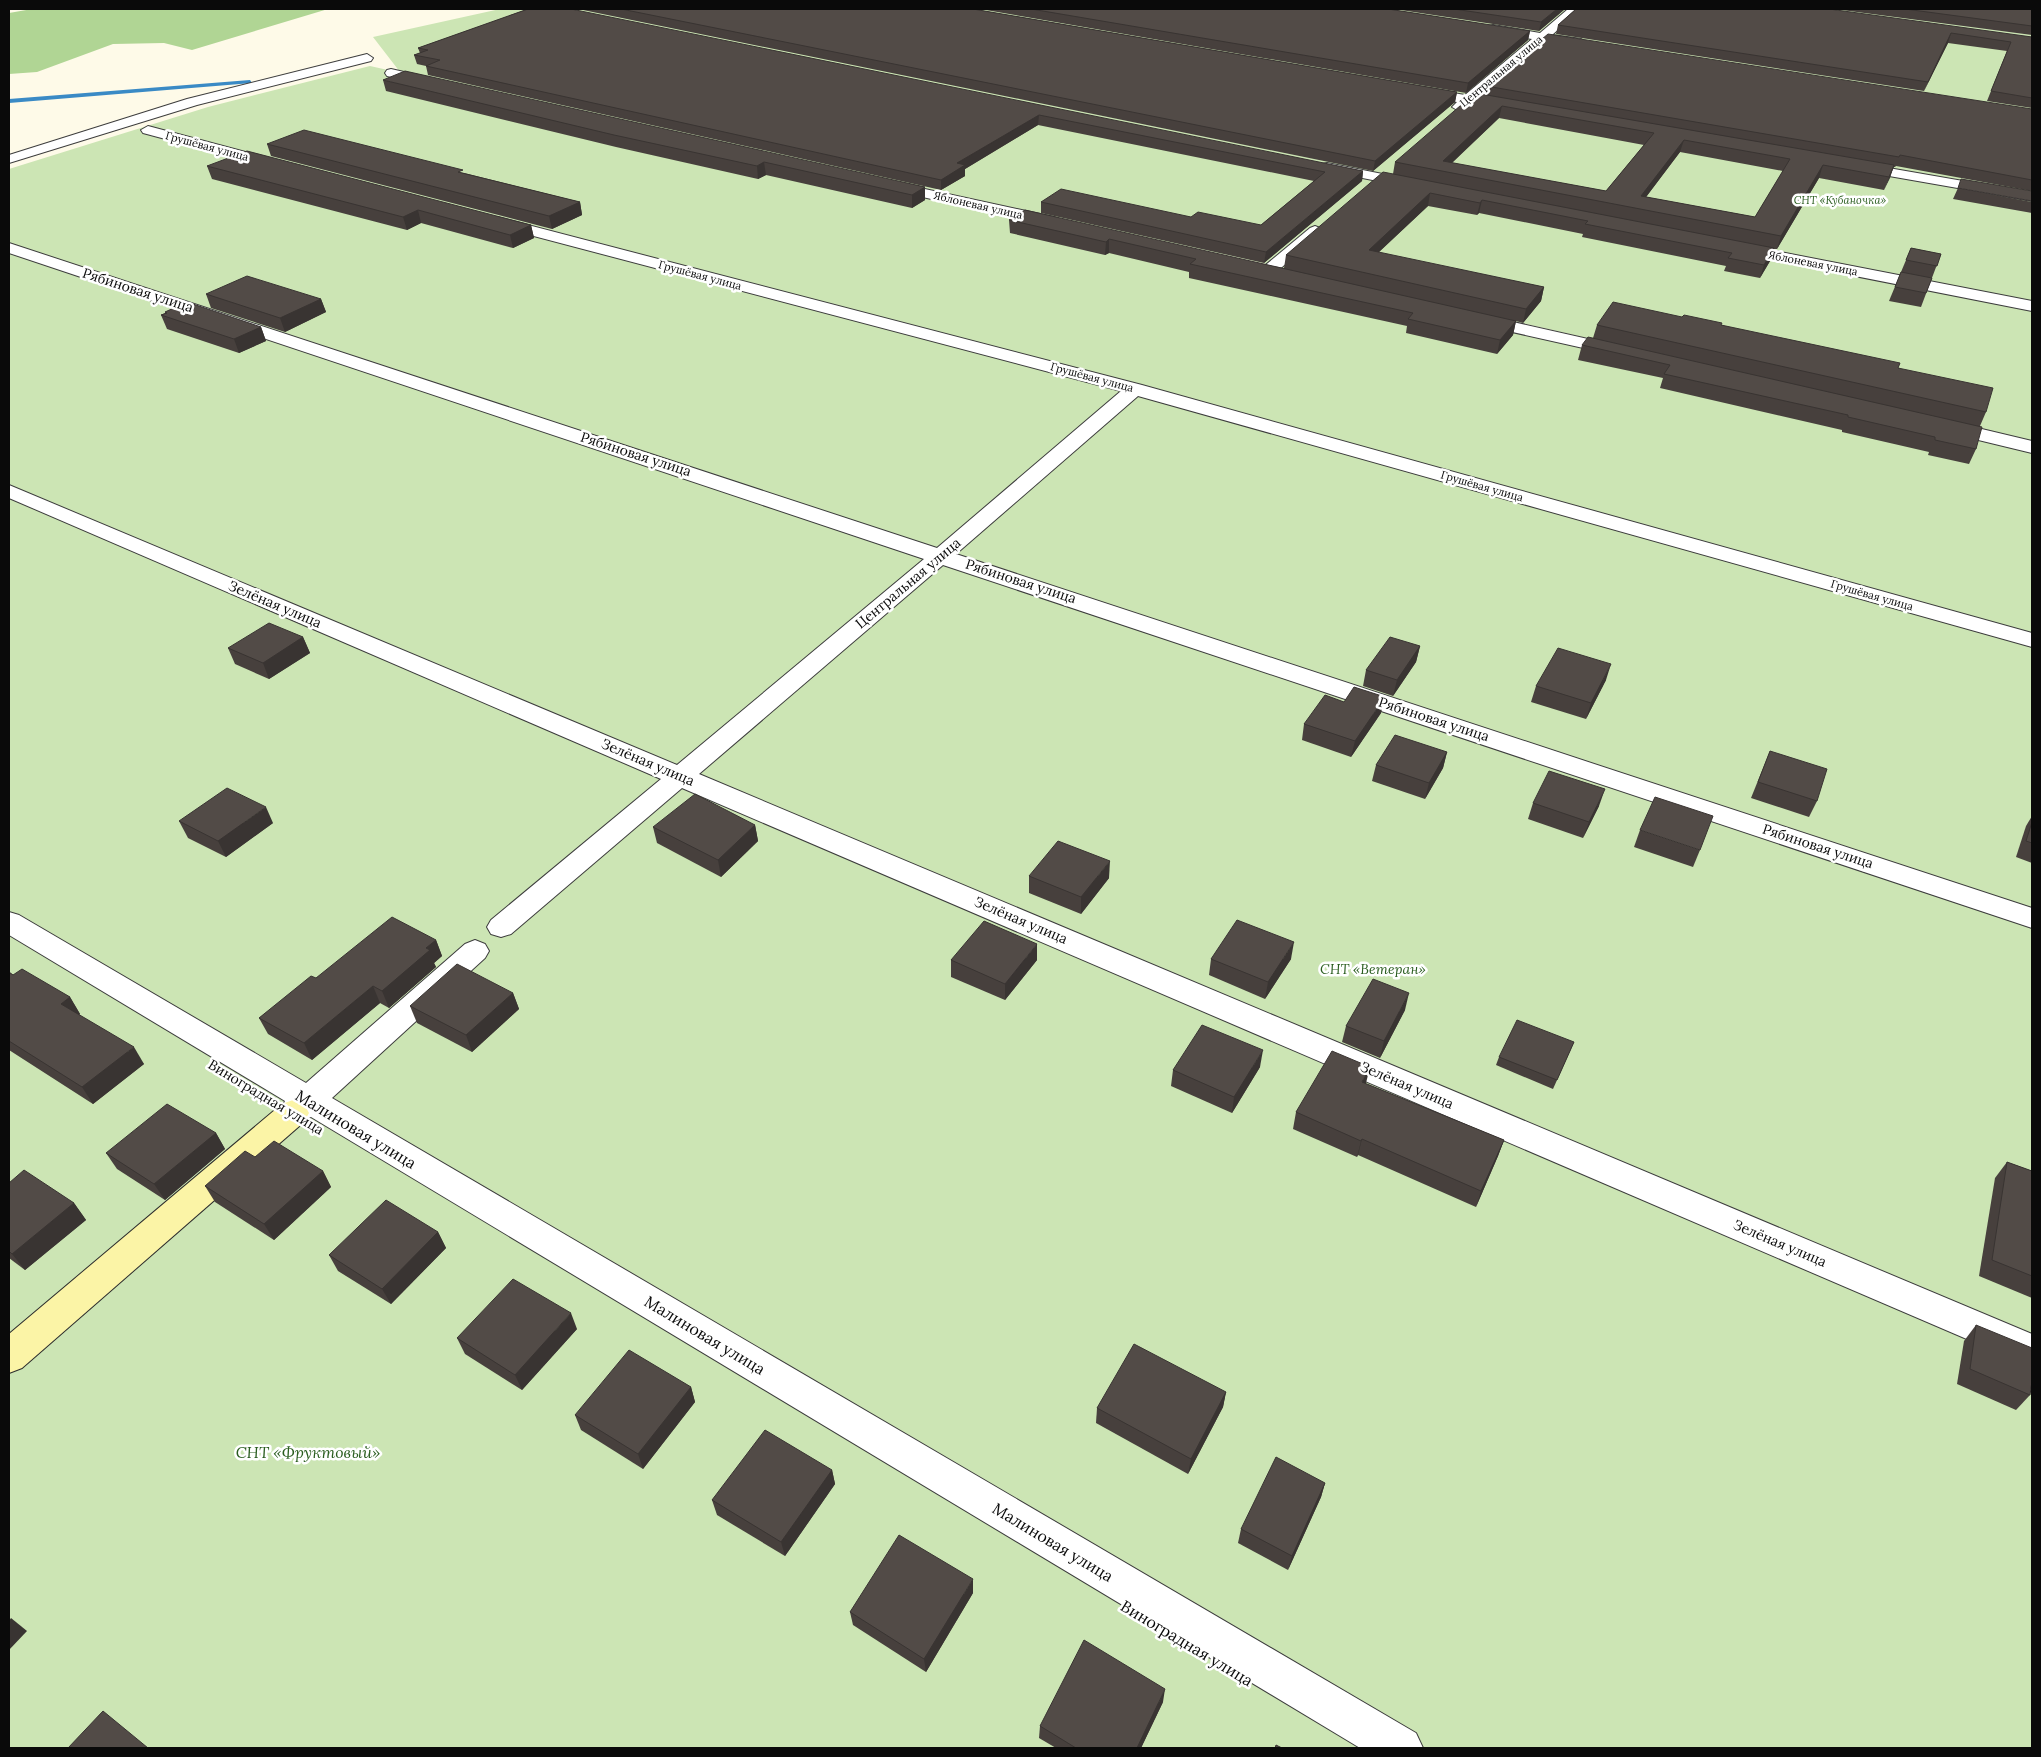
<svg xmlns="http://www.w3.org/2000/svg" width="2041" height="1757" viewBox="0 0 2041 1757" font-family="Lora,serif">
<rect width="100%" height="100%" fill="#fefae8"/>
<g fill="#cce5b4">
<path d="M500,9H2032V441L1262,263L400,72L373,37Z"/>
<path d="M370,66L1268,267L2032,443V1748H1393L9,925V169L208,107Z"/>
<path d="M9,928L1385,1748H9Z"/>
</g>
<path fill="#b0d594" d="M32,9H328L192,50L164,43L113,44L37,72L9,74V13Z"/>
<g fill="none" stroke-linecap="round" stroke-linejoin="round">
<path fill="#3a8ac5" fill-rule="evenodd" d="M250,80L252,83L9,103V99Z"/>
<g stroke="#3d3d3d" stroke-width="2">
<g id="street">
<path d="M1568,9H1581L1552,35L1581,39L1587,43L1581,47L1545,41L1478,98L1509,103L1511,106L1509,109L1504,110L1470,104L1459,111L1452,107L1457,102L1418,95L1412,91L1418,87L1465,95L1532,39L1489,32L1487,29L1489,26L1493,25L1540,33Z"/>
<path d="M367,54L373,58L371,61L197,105L9,163V155L187,99Z"/>
<path d="M391,69L439,80L440,83L434,87L387,76L385,73L387,70Z"/>
<path d="M148,126L279,161L281,164L279,167L274,168L143,133L141,130Z"/>
<path d="M1854,162L2032,193V201L1849,169L1847,166L1849,163Z"/>
<path d="M1327,163L1413,180L1418,181L1420,184L1418,187L1413,188L1322,170L1320,167L1322,164Z"/>
<path d="M888,181L1054,217L1059,219L1062,222L1059,225L1054,227L883,188L881,185L883,182Z"/>
<path d="M497,217L1142,385L2032,633V647L1138,396L956,554L2032,908V928L943,565L699,774L2032,1334V1367L682,788L511,934L501,937L491,934L487,927L491,920L661,779L9,498V485L677,765L924,559L9,253V243L937,548L1121,391L492,225L489,222L492,219Z"/>
<path d="M1315,226L1320,228L1323,231L1320,234L1274,274H1262L1260,271L1262,268L1310,228Z"/>
<path d="M1734,243L2032,301V311L1728,251L1726,248L1728,245Z"/>
<path d="M1478,314L1619,346L1625,347L1628,351L1625,355L1619,356L1472,323L1469,319L1472,315Z"/>
<path d="M1944,420L2032,441V453L1937,430L1934,426L1937,422Z"/>
<path d="M9,912L19,915L306,1083L465,944L475,940L485,944L489,951L485,958L332,1098L1416,1733L1423,1748H1360L311,1117L296,1124L285,1120L280,1111L285,1101L9,935Z"/>
</g>
</g>
<g stroke="#2c2c2c" stroke-width="2">
<path id="secondary" d="M293,1100L304,1104L309,1113L304,1122L22,1368L9,1373V1334L282,1104Z"/>
</g>
<use href="#street" fill="#fff" fill-rule="evenodd"/>
<use href="#secondary" fill="#fbf4a6" fill-rule="evenodd"/>
</g>
<g fill="#47403d" fill-rule="evenodd">
<path d="M528,9L1363,171L1362,181L1264,263L1041,213V202L1191,217L1261,225L1314,181L1038,125L965,169V176L941,190L428,75L426,66L417,64L414,55L420,53L418,48Z"/>
<path d="M578,9H973L1457,92L1455,102L1373,171Z"/>
<path d="M980,9H1388L1530,31L1528,40L1466,93Z"/>
<path d="M1394,9H1565L1539,31Z"/>
<path d="M1576,9L2032,37V108L1987,101L2007,51L1948,43L1924,91L1556,34L1558,25Z"/>
<path d="M1834,9H2032V35Z"/>
<path d="M383,80L925,187V200L912,208L766,175L758,179L616,147L386,91Z"/>
<path d="M1486,86L2032,109V191L1896,166L1895,167H1894L1884,190L1819,178L1777,249H1774L1770,261L1760,278L1724,271L1726,266L1582,237L1583,234L1479,213L1477,215L1428,206L1378,253L1544,287L1541,301L1523,323L1516,321L1513,335L1497,354L1406,333L1407,326L1189,278V272L1109,253L1105,255L1010,233L1009,220L1284,268L1286,255L1393,174L1395,162L1484,95ZM1499,118L1644,145L1606,191L1452,163ZM1680,152L1783,171L1755,217L1646,197Z"/>
<path d="M267,144L464,173L580,202L582,215L552,229L271,156Z"/>
<path d="M207,166L531,225L534,238L513,248L421,223L407,230L212,179Z"/>
<path d="M1958,188L2032,202V213L1953,199Z"/>
<path d="M1911,248L1941,254L1921,307L1889,301Z"/>
<path d="M206,294L321,299L326,312L285,332L211,308Z"/>
<path d="M165,312L261,327L266,341L239,353L167,329L161,315L165,313Z"/>
<path d="M1597,325H1721L1898,368L1986,412L1980,426L1976,449L1969,464L1928,455L1929,452L1842,432V430L1660,388L1663,378L1578,360L1582,345L1593,338Z"/>
<path d="M303,637L310,653L269,679L235,664L228,648Z"/>
<path d="M1420,646L1416,662L1393,696L1363,686L1366,670Z"/>
<path d="M1606,680L1586,719L1531,702L1536,686Z"/>
<path d="M1381,713L1351,757L1302,740L1304,724Z"/>
<path d="M1770,751L1817,801L1809,817L1751,798Z"/>
<path d="M1447,752L1443,768L1425,799L1372,781L1376,765Z"/>
<path d="M1533,803L1599,806L1583,838L1528,819Z"/>
<path d="M2032,816V863L2016,857L2026,826Z"/>
<path d="M179,821L273,823L226,857L188,838Z"/>
<path d="M755,825L758,841L721,877L657,843L653,827Z"/>
<path d="M1640,830L1700,850L1693,867L1634,847Z"/>
<path d="M1029,876L1109,878L1081,914L1029,893Z"/>
<path d="M436,940L442,956L434,963L436,967L389,1008L380,1003L312,1060L268,1034L259,1018L316,978Z"/>
<path d="M1211,959H1291L1265,999L1209,975Z"/>
<path d="M951,960H1037L1005,1000L951,977Z"/>
<path d="M9,972L13,975L70,997L80,1014L79,1015L144,1064L93,1104L9,1050Z"/>
<path d="M513,993L519,1009L472,1052L417,1023L410,1006Z"/>
<path d="M1405,1010L1380,1058L1342,1042L1346,1026Z"/>
<path d="M1574,1042L1553,1089L1496,1065L1499,1057Z"/>
<path d="M1260,1067L1232,1113L1171,1086L1173,1070Z"/>
<path d="M1366,1084L1504,1140L1498,1156L1476,1207L1358,1155L1357,1157L1293,1129L1296,1112Z"/>
<path d="M216,1133L225,1149L165,1200L117,1169L106,1153Z"/>
<path d="M255,1157L323,1171L331,1187L274,1240L215,1202L205,1186Z"/>
<path d="M2007,1162L2032,1171V1298L1979,1276L1995,1178Z"/>
<path d="M9,1183L74,1203L86,1220L25,1270L9,1258Z"/>
<path d="M438,1232L446,1248L391,1304L338,1271L329,1255Z"/>
<path d="M1976,1325L2030,1395L2016,1410L1957,1384L1964,1341Z"/>
<path d="M577,1329L522,1390L465,1354L457,1338Z"/>
<path d="M691,1387L695,1402L643,1469L581,1430L575,1415Z"/>
<path d="M1226,1392L1223,1407L1188,1474L1096,1423L1097,1408Z"/>
<path d="M832,1470L835,1484L785,1556L717,1515L712,1500Z"/>
<path d="M1325,1483L1321,1497L1288,1570L1238,1543L1241,1529Z"/>
<path d="M973,1593L926,1672L853,1625L850,1612Z"/>
<path d="M1163,1702L1141,1748H1056L1039,1738L1040,1726Z"/>
</g>
<g fill="#393432">
<path d="M1557,9H1565L1539,31L1541,22Z"/>
<path d="M1530,31L1528,40L1466,93L1468,83Z"/>
<path d="M1951,33L1948,43L1924,91L1928,82Z"/>
<path d="M1457,92L1455,102L1373,171L1375,161Z"/>
<path d="M1502,106L1499,118L1443,171V161Z"/>
<path d="M1039,115L1038,125L965,169V176L941,190V180L957,163Z"/>
<path d="M1684,140L1680,152L1637,209L1641,196Z"/>
<path d="M764,162L766,175L758,179L757,166Z"/>
<path d="M1823,165L1819,178L1777,249L1781,236Z"/>
<path d="M1894,165L1890,178L1884,190L1889,177Z"/>
<path d="M1363,171L1362,181L1264,263L1266,252Z"/>
<path d="M925,187V200L912,208V195Z"/>
<path d="M1430,193L1428,206L1366,264L1369,250Z"/>
<path d="M1482,200L1479,213L1477,215L1480,203Z"/>
<path d="M580,202L582,215L552,229L549,216Z"/>
<path d="M418,210L421,223L407,230L403,217Z"/>
<path d="M531,225L534,238L513,248L510,235Z"/>
<path d="M1109,239V253L1105,255L1106,242Z"/>
<path d="M1774,248L1770,261L1760,278L1764,265Z"/>
<path d="M1544,287L1541,301L1523,323L1526,309Z"/>
<path d="M321,299L326,312L285,332L280,318Z"/>
<path d="M1516,321L1513,335L1497,354L1500,340Z"/>
<path d="M261,327L266,341L239,353L234,339Z"/>
<path d="M303,637L310,653L269,679L263,663Z"/>
<path d="M1420,646L1416,662L1393,696L1397,680Z"/>
<path d="M1611,664L1606,680L1586,719L1591,703Z"/>
<path d="M1385,697L1381,713L1351,757L1355,741Z"/>
<path d="M1447,752L1443,768L1425,799L1429,783Z"/>
<path d="M1605,789L1599,806L1583,838L1589,822Z"/>
<path d="M266,807L273,823L226,857L218,841Z"/>
<path d="M755,825L758,841L721,877L718,860Z"/>
<path d="M1110,861L1109,878L1081,914V897Z"/>
<path d="M436,940L442,956L434,963L436,967L389,1008L382,991L426,948Z"/>
<path d="M1294,942L1291,959L1265,999L1268,982Z"/>
<path d="M1037,944V960L1005,1000V984Z"/>
<path d="M373,986L380,1003L312,1060L304,1043Z"/>
<path d="M513,993L519,1009L472,1052L466,1035Z"/>
<path d="M1409,993L1405,1010L1380,1058L1384,1041Z"/>
<path d="M70,997L80,1014L72,1020L61,1004Z"/>
<path d="M134,1047L144,1064L93,1104L82,1087Z"/>
<path d="M1263,1050L1260,1067L1232,1113L1234,1097Z"/>
<path d="M1370,1067L1366,1083L1358,1099L1362,1082Z"/>
<path d="M216,1133L225,1149L165,1200L154,1184Z"/>
<path d="M1362,1139L1358,1155L1357,1157L1361,1141Z"/>
<path d="M1504,1140L1498,1156L1476,1207L1481,1191Z"/>
<path d="M323,1171L331,1187L274,1240L264,1224Z"/>
<path d="M74,1203L86,1220L25,1270L12,1254Z"/>
<path d="M438,1232L446,1248L391,1304L382,1289Z"/>
<path d="M571,1313L577,1329L522,1390L515,1375Z"/>
<path d="M691,1387L695,1402L643,1469L638,1454Z"/>
<path d="M1226,1392L1223,1407L1188,1474L1191,1459Z"/>
<path d="M832,1470L835,1484L785,1556L781,1542Z"/>
<path d="M1325,1483L1321,1497L1288,1570L1292,1556Z"/>
<path d="M973,1579V1593L926,1672L924,1659Z"/>
<path d="M11,1618L27,1631L9,1650V1621Z"/>
<path d="M1165,1689L1163,1702L1141,1748H1137Z"/>
</g>
<g fill="#524b47" stroke="#393432" fill-rule="evenodd">
<path d="M528,9H571L1363,171L1266,252L1041,202L1061,189L1191,217L1198,212L1261,225L1325,172L1039,115L957,163L965,165L941,180L426,66L440,60L414,55L428,50L418,48Z"/>
<path d="M621,9H973L1457,92L1375,161Z"/>
<path d="M1031,9H1388L1530,31L1468,83Z"/>
<path d="M1454,9H1557L1541,22Z"/>
<path d="M1576,9H1829L2032,37V98L1991,91L2011,42L1951,33L1928,82L1558,25Z"/>
<path d="M1905,9H2032V26Z"/>
<path d="M1548,34L2032,109V180L1900,155L1899,157L1486,86Z"/>
<path d="M405,71L925,187L912,195L764,162L757,166L614,135L383,80Z"/>
<path d="M1475,93L1894,165L1889,177L1823,165L1781,236L1395,162ZM1502,106L1654,133L1606,191L1443,161ZM1684,140L1790,159L1755,217L1641,196Z"/>
<path d="M304,130L463,170L458,172L580,202L549,216L267,144Z"/>
<path d="M247,151L531,225L510,235L418,210L403,217L207,166Z"/>
<path d="M1383,172L1774,248L1764,265L1728,258L1732,253L1585,224L1588,221L1482,200L1480,203L1430,193L1369,250L1544,287L1526,309L1286,255Z"/>
<path d="M1961,179L2032,191V201L1958,188Z"/>
<path d="M1025,210L1516,321L1500,340L1408,319L1413,313L1190,264L1196,259L1109,239L1106,242L1009,220Z"/>
<path d="M1911,248L1941,254L1937,266L1906,260Z"/>
<path d="M1901,272L1932,278L1926,293L1895,287Z"/>
<path d="M247,276L321,299L280,318L206,294Z"/>
<path d="M187,302L261,327L234,339L161,315L167,313L165,312Z"/>
<path d="M1613,302L1682,317L1684,315L1722,323L1721,325L1900,363L1898,368L1993,388L1986,412L1597,325Z"/>
<path d="M1588,337L1982,427L1976,449L1935,440V437L1848,417V415L1664,374L1670,365L1582,345Z"/>
<path d="M269,623L303,637L263,663L228,648Z"/>
<path d="M1390,637L1420,646L1397,680L1366,670Z"/>
<path d="M1558,648L1611,664L1591,703L1536,686Z"/>
<path d="M1354,687L1385,697L1355,741L1304,724L1325,695L1344,702Z"/>
<path d="M1395,735L1447,752L1429,783L1376,765Z"/>
<path d="M1770,751L1827,769L1817,801L1758,782Z"/>
<path d="M1549,771L1605,789L1589,822L1533,803Z"/>
<path d="M227,788L266,807L218,841L179,821Z"/>
<path d="M695,794L755,825L718,860L653,827Z"/>
<path d="M1655,797L1713,816L1700,850L1640,830Z"/>
<path d="M2032,822V843L2026,841Z"/>
<path d="M1058,841L1110,861L1081,897L1029,876Z"/>
<path d="M392,917L436,940L426,948L430,950L382,991L373,986L304,1043L259,1018L311,976L316,978Z"/>
<path d="M1237,920L1294,942L1268,982L1211,959Z"/>
<path d="M984,921L1037,944L1005,984L951,960Z"/>
<path d="M457,964L513,993L466,1035L410,1006Z"/>
<path d="M22,969L70,997L61,1004L134,1047L82,1087L9,1041V972L13,975Z"/>
<path d="M1373,979L1409,993L1384,1041L1346,1026Z"/>
<path d="M1517,1020L1574,1042L1557,1080L1499,1057Z"/>
<path d="M1202,1025L1263,1050L1234,1097L1173,1070Z"/>
<path d="M1332,1051L1370,1067L1362,1082L1504,1140L1481,1191L1362,1139L1361,1141L1296,1112Z"/>
<path d="M167,1104L216,1133L154,1184L106,1153Z"/>
<path d="M274,1141L323,1171L264,1224L205,1186L245,1151L255,1157Z"/>
<path d="M2007,1162L2032,1171V1276L1992,1260Z"/>
<path d="M24,1170L74,1203L12,1254L9,1251V1183Z"/>
<path d="M386,1200L438,1232L382,1289L329,1255Z"/>
<path d="M513,1279L571,1313L515,1375L457,1338Z"/>
<path d="M1976,1325L2032,1348V1381L2030,1395L1970,1369Z"/>
<path d="M1134,1344L1226,1392L1191,1459L1097,1408Z"/>
<path d="M629,1350L691,1387L638,1454L575,1415Z"/>
<path d="M765,1430L832,1470L781,1542L712,1500Z"/>
<path d="M1276,1457L1325,1483L1292,1556L1241,1529Z"/>
<path d="M899,1535L973,1579L924,1659L850,1612Z"/>
<path d="M1084,1640L1165,1689L1137,1748H1076L1040,1726Z"/>
<path d="M103,1711L148,1748H68Z"/>
<path d="M1276,1745L1282,1748H1275Z"/>
</g>
<g text-anchor="middle" stroke-width="5" stroke-linejoin="round" paint-order="stroke">
<g font-size="11" fill="#0a0a0a" stroke="#fff">
<text transform="translate(1501 71) rotate(-40)" y="4">Центральная улица</text>
<text transform="translate(207 146) rotate(15)" y="4">Грушёвая улица</text>
<text transform="translate(978 205) rotate(13)" y="4">Яблоневая улица</text>
<text transform="translate(1813 263) rotate(11)" y="4">Яблоневая улица</text>
<text transform="translate(700 275) rotate(15)" y="4">Грушёвая улица</text>
<text transform="translate(1092 377) rotate(15)" y="4">Грушёвая улица</text>
<text transform="translate(1482 486) rotate(16)" y="4">Грушёвая улица</text>
<text transform="translate(1872 595) rotate(16)" y="4">Грушёвая улица</text>
</g>
<g font-size="11" font-style="italic" fill="#2a5d1f" stroke="#fff">
<text x="1840" y="204">СНТ «Кубаночка»</text>
</g>
<g font-size="14" fill="#0a0a0a" stroke="#fff">
<text transform="translate(138 290) rotate(18)" y="5">Рябиновая улица</text>
<text transform="translate(636 454) rotate(18)" y="5">Рябиновая улица</text>
<text transform="translate(1021 581) rotate(18)" y="5">Рябиновая улица</text>
<text transform="translate(908 583) rotate(-40)" y="5">Центральная улица</text>
<text transform="translate(275 604) rotate(23)" y="5">Зелёная улица</text>
<text transform="translate(1434 719) rotate(18)" y="5">Рябиновая улица</text>
<text transform="translate(648 762) rotate(23)" y="5">Зелёная улица</text>
<text transform="translate(1818 846) rotate(18)" y="5">Рябиновая улица</text>
<text transform="translate(1021 920) rotate(23)" y="5">Зелёная улица</text>
<text transform="translate(1407 1085) rotate(23)" y="5">Зелёная улица</text>
<text transform="translate(266 1097) rotate(31)" y="5">Виноградная улица</text>
<text transform="translate(1780 1243) rotate(23)" y="5">Зелёная улица</text>
</g>
<g font-size="14" font-style="italic" fill="#2a5d1f" stroke="#fff">
<text x="1373" y="974">СНТ «Ветеран»</text>
</g>
<g font-size="16" fill="#0a0a0a" stroke="#fff">
<text transform="translate(356 1129) rotate(31)" y="6">Малиновая улица</text>
<text transform="translate(705 1335) rotate(31)" y="6">Малиновая улица</text>
<text transform="translate(1053 1542) rotate(31)" y="6">Малиновая улица</text>
<text transform="translate(1187 1643) rotate(31)" y="6">Виноградная улица</text>
</g>
<g font-size="16" font-style="italic" fill="#2a5d1f" stroke="#fff">
<text x="308" y="1458">СНТ «Фруктовый»</text>
</g>
</g>
<rect width="2041" height="1757" fill="none" stroke="#0a0a0a" stroke-width="20"/>
</svg>
